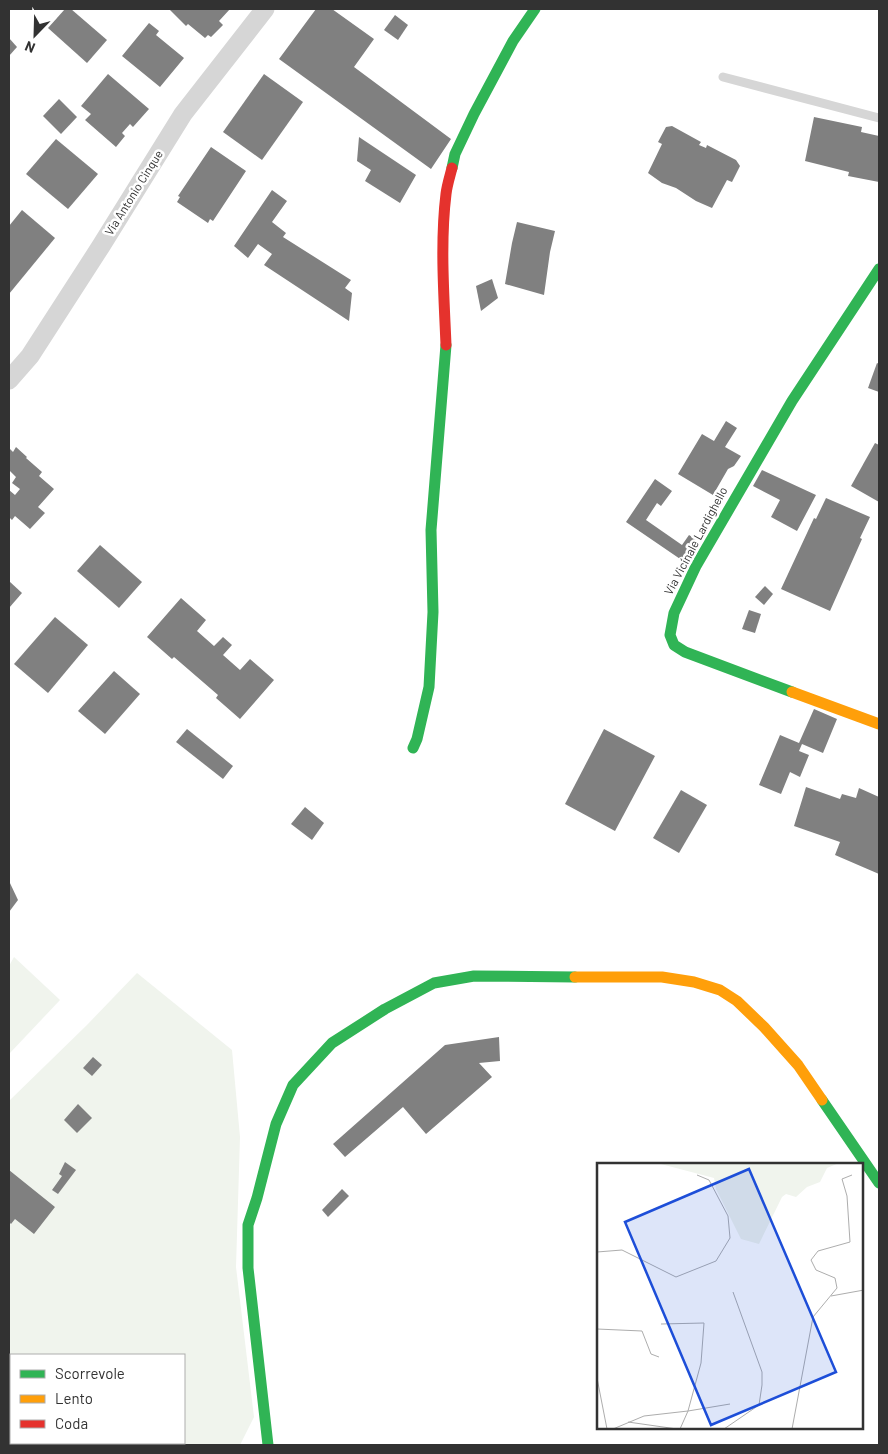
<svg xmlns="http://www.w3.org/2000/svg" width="888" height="1454" viewBox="0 0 888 1454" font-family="Barlow,sans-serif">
<rect width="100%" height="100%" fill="#fff"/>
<g fill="#f0f4ed" fill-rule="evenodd">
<path d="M14,957L60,1000L9,1054V966Z"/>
<path d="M137,973L232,1050L240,1137L236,1267L254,1417L240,1445H9V1101L87,1025ZM11,1355H184V1443H11Z"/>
</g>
<g fill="#808080">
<path d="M65,9H71L107,40L87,63L48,28Z"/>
<path d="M169,9H230L219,21L223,25L211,37L208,35L205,38L188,24L186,26Z"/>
<path d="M316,9H332L374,39L354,67L451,139L431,169L279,59Z"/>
<path d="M395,15L408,25L398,40L384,30Z"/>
<path d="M149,23L159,31L156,35L184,58L160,87L122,56Z"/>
<path d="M9,38L17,47L9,56Z"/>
<path d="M108,74L149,109L133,127L130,124L122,133L125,136L116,147L85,120L91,114L81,106Z"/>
<path d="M264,74L303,102L262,160L223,132Z"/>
<path d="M59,99L77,117L61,134L43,116Z"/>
<path d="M814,117L862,127L861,132L879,136V182L848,176L849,172L805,161Z"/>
<path d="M672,126L701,142L699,145L706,148L707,145L736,160L740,166L732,182L727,180L712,208L696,201L676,188L662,183L648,173L662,144L658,142L666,127Z"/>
<path d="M359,137L416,175L400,203L365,181L371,170L357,161Z"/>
<path d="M56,139L98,174L68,209L26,174Z"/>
<path d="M211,147L246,171L213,221L210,219L208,223L177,202L180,197L178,196Z"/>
<path d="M272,190L287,201L272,222L286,233L283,237L351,280L345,288L352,293L349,321L264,265L272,254L258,244L248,258L234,246Z"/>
<path d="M22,210L55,238L9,294V226Z"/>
<path d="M517,222L555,231L550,252L544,295L505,284L512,243Z"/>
<path d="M492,279L498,298L481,311L476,286Z"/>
<path d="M877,363L879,364V392L868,388Z"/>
<path d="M726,421L737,428L725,447L741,456L734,466L728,469L713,495L678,474L702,434L714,441Z"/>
<path d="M875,443L879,445V502L851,486Z"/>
<path d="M16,447L27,457L26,458L42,472L39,476L54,489L38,507L45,513L30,529L15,516L12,520L9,517V490L15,495L20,489L12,483L16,477L9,470V448L13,452Z"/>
<path d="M762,470L816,495L797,531L771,517L780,500L753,486Z"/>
<path d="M655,479L672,491L661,506L657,503L646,520L682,545L689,535L700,542L686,563L626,522Z"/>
<path d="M826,498L870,517L860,538L862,539L830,611L781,589L814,518L816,519Z"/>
<path d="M100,545L142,582L119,608L77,571Z"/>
<path d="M9,581L22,593L9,608Z"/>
<path d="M765,586L773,594L764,605L755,597Z"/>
<path d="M181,598L206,620L197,631L214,646L223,637L232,645L223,655L240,670L250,659L274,680L240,719L216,698L218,695L174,657L172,659L147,637Z"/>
<path d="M749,610L761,614L755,633L742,629Z"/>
<path d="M55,617L88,645L48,693L14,664Z"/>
<path d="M114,671L140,694L105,734L78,711Z"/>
<path d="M814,709L837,719L823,753L802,744L799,751L809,755L800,777L790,772L781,794L759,785L780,735L799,743Z"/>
<path d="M187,729L233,766L223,779L176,742Z"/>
<path d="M604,729L655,756L615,831L565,804Z"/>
<path d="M806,787L840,799L842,794L856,798L859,788L879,797V874L835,855L840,842L794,826Z"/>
<path d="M681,790L707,805L679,853L653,838Z"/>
<path d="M305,807L324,823L312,840L291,824Z"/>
<path d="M9,881L18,900L9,912Z"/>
<path d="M499,1037L500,1061L479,1063L492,1077L426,1134L403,1107L345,1157L333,1144L445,1045Z"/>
<path d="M93,1057L102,1065L92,1076L83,1068Z"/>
<path d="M78,1104L92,1118L77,1133L64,1120Z"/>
<path d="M65,1162L76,1170L58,1194L52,1190L62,1176L59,1174Z"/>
<path d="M9,1170L55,1207L34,1234L15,1219L11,1224L9,1222Z"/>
<path d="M342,1189L349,1196L328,1217L322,1210Z"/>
</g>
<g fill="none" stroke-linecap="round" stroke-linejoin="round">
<path stroke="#d6d6d6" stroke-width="9" d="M723,77L879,118"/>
<path stroke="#d6d6d6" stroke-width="19" d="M9,380L30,356L101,246L183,114L265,9"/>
<g stroke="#30b455" stroke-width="11">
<path d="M452,168L455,154L474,114L513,41L535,9"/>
<path d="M792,692L685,652L674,645L670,635L674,613L696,566L792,401L879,269"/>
<path d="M413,748L417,739L429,687L433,612L431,530L446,345"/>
<path d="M822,1100L879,1183"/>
<path d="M268,1445L248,1268V1225L257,1198L276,1124L293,1085L332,1043L385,1009L434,983L474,976L575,977"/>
</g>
<g stroke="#ff9f0a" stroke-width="11">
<path d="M792,692L879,724"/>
<path d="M575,977H662L694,982L720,990L737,1001L764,1027L798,1065L822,1100"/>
</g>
<path stroke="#e5322d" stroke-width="11" d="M446,345C444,296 440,243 446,194C447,185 450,176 452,168"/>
</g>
<g text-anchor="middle" stroke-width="5" stroke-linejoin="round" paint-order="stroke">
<g font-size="12" fill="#323232" stroke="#fff">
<text transform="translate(134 193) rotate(-58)" y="4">Via Antonio Cinque</text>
<text transform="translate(696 541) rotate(-62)" y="4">Via Vicinale Lardighello</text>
</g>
</g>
<g transform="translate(597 1163)">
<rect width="266" height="266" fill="#fff"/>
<path d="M60,0H242L230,5L223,19L210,24L199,34L189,31L185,34L162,81L144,76L119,26L117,15Z" fill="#f0f4ed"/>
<path fill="none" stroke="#adadad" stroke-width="1" d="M0,89L25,87L79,114L119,98L133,75L131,53L112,17L100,12M234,133L267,127M0,166L45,168L54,191L62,194M0,215L10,266M31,259L80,266M16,266L47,253L91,248L104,200L107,160L64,161M83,266L91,248L133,241M127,266L162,242L165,222V209L136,129M195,266L216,154L240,125L238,115L219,107L214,97L221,88L253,79L250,33L245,16L255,12"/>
<path fill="#1d4ed8" fill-opacity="0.15" stroke="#1d4ed8" stroke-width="2.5" d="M152,6L239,209L114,262L28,59Z"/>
<rect width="266" height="266" fill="none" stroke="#323232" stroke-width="2.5"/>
</g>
<rect width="888" height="1454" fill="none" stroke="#323232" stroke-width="20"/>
<rect x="10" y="1354" width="175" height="90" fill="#ffffff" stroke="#adadad"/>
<rect x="20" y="1370" width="25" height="8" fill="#30b455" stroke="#adadad"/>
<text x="55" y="1379" font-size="15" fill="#323232">Scorrevole</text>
<rect x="20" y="1395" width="25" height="8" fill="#ff9f0a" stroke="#adadad"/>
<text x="55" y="1404" font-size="15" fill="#323232">Lento</text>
<rect x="20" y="1420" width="25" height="8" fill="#e5322d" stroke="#adadad"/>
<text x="55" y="1429" font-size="15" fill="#323232">Coda</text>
<g transform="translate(35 35) rotate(203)" stroke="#ffffff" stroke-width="4" paint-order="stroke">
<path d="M0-4L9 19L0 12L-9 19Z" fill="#323232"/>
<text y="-8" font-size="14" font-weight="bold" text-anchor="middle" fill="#323232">N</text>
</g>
</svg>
